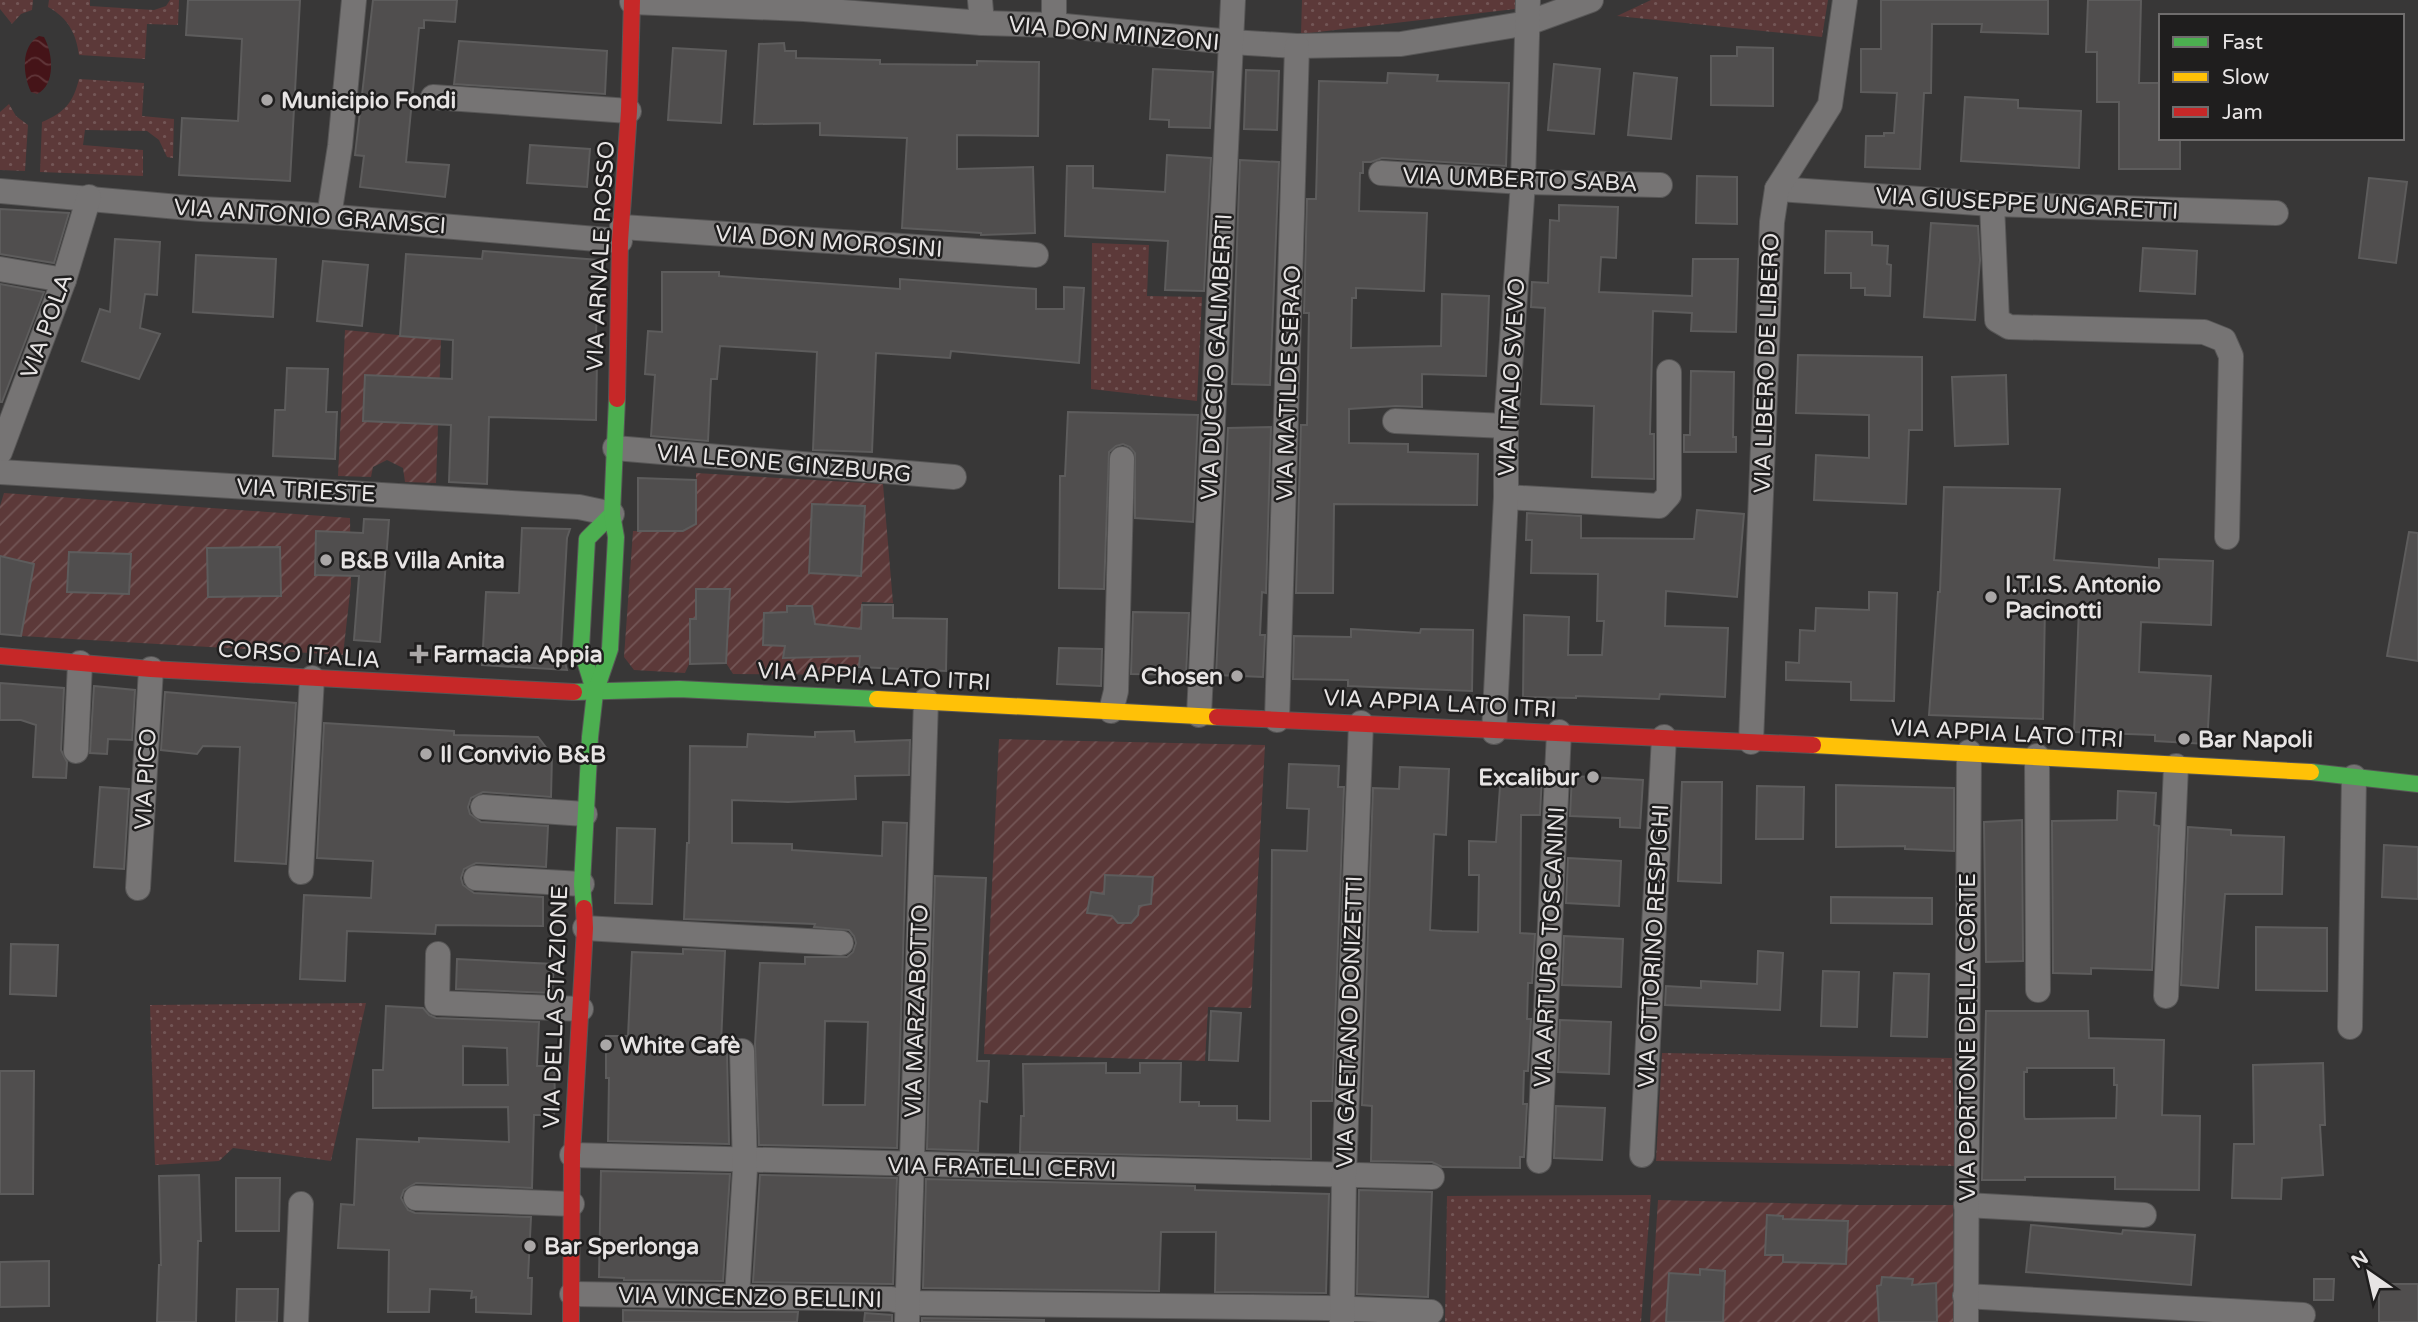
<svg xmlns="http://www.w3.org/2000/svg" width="2418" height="1322" viewBox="0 0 2418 1322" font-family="'Varela Round',sans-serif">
<defs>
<pattern id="grass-dots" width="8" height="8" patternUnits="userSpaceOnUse" patternTransform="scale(1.75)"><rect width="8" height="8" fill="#5c3939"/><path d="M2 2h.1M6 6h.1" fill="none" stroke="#735656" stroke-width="1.8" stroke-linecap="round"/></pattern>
<pattern id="garden-furrows" width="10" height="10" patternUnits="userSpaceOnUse" patternTransform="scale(1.75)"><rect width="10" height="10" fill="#5c3939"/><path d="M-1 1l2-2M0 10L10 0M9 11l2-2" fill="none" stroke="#735656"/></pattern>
<pattern id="water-waves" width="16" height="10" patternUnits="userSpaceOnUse" patternTransform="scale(1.75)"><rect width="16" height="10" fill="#451418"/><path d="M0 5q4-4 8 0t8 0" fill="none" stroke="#603639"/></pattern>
</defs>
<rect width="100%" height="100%" fill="#383737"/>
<g fill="url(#grass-dots)">
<path d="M0,0H33L32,10L21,14L12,24L0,9Z"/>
<path d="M49,0H90V6L154,10L166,6L170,0H179L178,25L147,24L145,59L79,55C76,33 68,18 48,7Z"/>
<path d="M1302,0H1515V9L1301,34Z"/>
<path d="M1651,0H1828L1822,37L1617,16Z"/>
<path d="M79,79L144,83L142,116L174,119L173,158L167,157L159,140L147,131L85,130L83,145L143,150V176L40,172L42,122C65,112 73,103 79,79Z"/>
<path d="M9,104L16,116L28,125L25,171L0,170V112Z"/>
<path d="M1092,243L1149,245L1147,296L1202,297L1197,401L1091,389Z"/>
<path d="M366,1003L331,1161L233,1148L219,1161L155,1165L150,1005Z"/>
<path d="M1662,1053L1952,1058L1956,1166L1656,1161Z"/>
<path d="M1651,1195L1641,1322H1445L1447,1196Z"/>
</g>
<g fill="url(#garden-furrows)" fill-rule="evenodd">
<path d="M345,330L441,339L436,483L405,482L403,468L387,460L373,467L371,477L338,476Z"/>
<path d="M696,473L883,484L893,603L862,602L859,667L854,675L733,674L726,663L730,589H696V619H690L689,664L685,673L634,670L624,657L633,531H683L696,524ZM812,504L865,507L861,575L809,573ZM787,606H811L815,624L833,626L830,657L784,658L785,646L763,645L764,613L787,612Z"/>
<path d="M4,493L350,518L351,584L343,655L21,636L34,564L0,556V506ZM316,531L347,532L345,576L315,575ZM280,547L281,596L208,597V548ZM69,552L131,554L129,594L68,592Z"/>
<path d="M999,739L1265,745L1251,1008L1208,1007L1205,1061L984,1054Z"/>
<path d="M1658,1200L1860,1205H1953L1955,1322H1937L1936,1284L1912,1285L1913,1280L1882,1277L1881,1286H1877L1879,1322H1723L1725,1271L1700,1269V1275L1669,1273L1666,1322H1650ZM1767,1215L1783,1216V1219L1847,1222L1783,1262V1255L1765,1254Z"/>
</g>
<path fill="url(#water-waves)" d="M39,36L44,37C53,53 56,85 37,94L31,92C23,75 20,47 39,36Z"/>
<g fill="#504e4e" stroke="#5d5c5c" stroke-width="2" fill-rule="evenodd">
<path d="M188,0H300L290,181L179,175L182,118L238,121L242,39L186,35Z"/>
<path d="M373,0H457L455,22L424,20V28H419L406,162L449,165L445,197L360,187L364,156L355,155Z"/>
<path d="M1881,0H2048V34L1981,32L1982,24H1932L1931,93H1924L1920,169L1865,167L1866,136H1884V133H1894L1897,93L1861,92V49H1881Z"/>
<path d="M2088,0H2141L2139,83H2161V138H2180V169H2119V102H2097V52H2086Z"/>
<path d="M459,41L607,51L605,94L454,84Z"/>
<path d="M784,43L785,51H796V58L880,60V64L977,65V61L1039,62L1038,136L957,135V169L1033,167L1035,233L981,235V233L902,228L907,138L820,135V123L754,124L759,44Z"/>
<path d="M1737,47L1773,48V106L1711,105V56H1737Z"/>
<path d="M673,48L726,51L721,123L668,120Z"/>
<path d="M1554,64L1600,69L1594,134L1548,130Z"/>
<path d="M1153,69L1213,72L1210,128L1169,127V120L1150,119Z"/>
<path d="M1246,70L1279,71L1277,130L1244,129Z"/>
<path d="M1388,73L1438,75L1437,81L1509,83L1506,166L1382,158L1371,162H1363V173H1360L1359,211L1427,213L1424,291L1356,288V298H1352L1351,348L1441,346L1442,294L1489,296L1486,376L1422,374V407L1396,406L1349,409V443L1408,444V452L1478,454L1477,505L1334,504L1333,593H1296L1301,425H1307L1309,313H1304L1307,199H1316L1319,81L1387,83Z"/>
<path d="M1634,73L1677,78L1671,139L1628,135Z"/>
<path d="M1965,97L2018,100V108L2081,111L2079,168L1961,161Z"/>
<path d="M530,145L590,149L587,187L527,183Z"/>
<path d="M1167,155L1211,158L1204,291L1165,290L1168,241L1065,236L1067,166H1093V188L1165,192Z"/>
<path d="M1240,160L1279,162L1270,385L1232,384Z"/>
<path d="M1697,176L1737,177V224L1696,223Z"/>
<path d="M2369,178L2407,182L2396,263L2359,258Z"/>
<path d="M1559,205L1618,207L1616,258L1601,257L1599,292L1692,296L1693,259H1738L1736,332L1691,331L1692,313L1653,311L1650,434H1654V479L1592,477L1594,406L1541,404L1545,308L1531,307L1532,282L1548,283L1550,220L1559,221Z"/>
<path d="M0,209L69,213L54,263L0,254Z"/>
<path d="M1931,223L1978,226L1980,260L1975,320L1924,317Z"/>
<path d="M1826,231L1872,232V245L1888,246L1887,264L1891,265L1890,296L1865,295V288H1851V273H1825Z"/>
<path d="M115,239L160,242L157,295L145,294L140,328L160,334L139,379L82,361L100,309L110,312Z"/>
<path d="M2143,248L2197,251L2195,294L2140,291Z"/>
<path d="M483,251L599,260L595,359L597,360L596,420L489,417L487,484L449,482L451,425L363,421L365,375L452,379L453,340L400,336L406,254L482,259Z"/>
<path d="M196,255L276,259L273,317L193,312Z"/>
<path d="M323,261L368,265L362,326L317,321Z"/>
<path d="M662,272H719V276L900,289V279L1036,289V309H1064V287L1084,288L1079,363L951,351L950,358L876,353L872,452L813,450L817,352L720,346L717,379H711L708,441L651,436L655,375L645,374L648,331L662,332Z"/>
<path d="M0,284L44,292L2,402H0Z"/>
<path d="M1798,355L1922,357V430H1909L1906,504L1814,500L1816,455L1869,458V415L1796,413Z"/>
<path d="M287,368L328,369L326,412H337L335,459L273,456L275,410H285Z"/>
<path d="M1691,371L1734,372L1733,437H1736V452H1684V435H1690Z"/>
<path d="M2006,375L2008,444L1955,446L1952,377Z"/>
<path d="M1068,412L1198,415L1193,522L1135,518V453L1130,447L1123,444L1116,446L1109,452L1104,589L1059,588L1060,476H1065Z"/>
<path d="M1271,427L1266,593L1262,592L1260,635H1265L1263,677L1216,675L1228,428Z"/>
<path d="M638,478L696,480V524L683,531H638Z"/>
<path d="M1944,487L2060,489L2054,560L2159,568V559L2213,561L2211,625L2141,622L2139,672L2211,676L2207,744L2155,741V735L2074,732L2079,608L2045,605L2043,719L1929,715L1938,592H1940Z"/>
<path d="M812,504L865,506L861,576L809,573Z"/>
<path d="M1697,510L1744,514L1737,597L1666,591L1665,626L1728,628L1725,697L1660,694L1659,699L1576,696V698L1523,697L1524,615L1569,617L1568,655H1602L1604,621H1597L1598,574L1531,573L1532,540H1526L1527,513L1581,516V538L1694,539Z"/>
<path d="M364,519L389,520L380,642L354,640L359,576L315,575L316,531L363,533Z"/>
<path d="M522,528L570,529L567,538L561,647L567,670L482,665L486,592L519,593Z"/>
<path d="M2409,532L2418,533V661L2387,656Z"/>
<path d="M280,547L281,596L208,597L207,548Z"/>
<path d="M69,552L131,554L129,594L67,592Z"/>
<path d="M0,556L34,564L21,636L0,634Z"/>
<path d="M696,589H730L726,663L690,664V619H696Z"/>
<path d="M1869,592L1897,593L1894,701L1851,700V682L1786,680V662L1799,663L1800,630L1815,631L1816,608L1869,610Z"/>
<path d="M862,605H893V618L947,619L946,671L859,667L860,656L783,658L785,646L763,645L764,613L787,612V606H812L815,624L861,629Z"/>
<path d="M1133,612L1189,613L1186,675L1131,674Z"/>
<path d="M1351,629L1420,633L1421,629L1473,630L1472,691L1348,686V680L1293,679L1294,636L1351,637Z"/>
<path d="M1059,648L1102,649L1101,686L1057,684Z"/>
<path d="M0,683L64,688L61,750L67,762L66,778L33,777L36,725L21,720H0Z"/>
<path d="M94,686L135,690L132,740L108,739L107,754L90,753Z"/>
<path d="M165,692L296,703L286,864L235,861L240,747L203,746L197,754L161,750Z"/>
<path d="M324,723L454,731V735L538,737L552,755L551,797L483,792L471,798L468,807L470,814L481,822L548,826L546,867L476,863L464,869L461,878L463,885L474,893L543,897V926L436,925L435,934L347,931L345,981L300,979L304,895L371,898L373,861L317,858Z"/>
<path d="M854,731L855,742L910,740L909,775L855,776L856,799L788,802L732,800V843L792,844V850L882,856L883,822L907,823L897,1148L759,1145L755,1044L760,963L805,964V957H847L853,952L856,943L854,936L849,930L814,927L815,924L684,919L687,843H689L690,746L747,747L748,734L815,737V732ZM825,1021L868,1022L865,1105H823Z"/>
<path d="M1289,764L1339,766L1338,787H1344L1332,1101H1311V1159L1020,1152L1021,1116H1024L1023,1064L1106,1063V1073H1140V1063H1181L1180,1102H1199V1106H1237V1120L1270,1121L1272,850L1307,851L1309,809L1287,808Z"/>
<path d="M1400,767L1449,769L1446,835L1434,834L1430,930L1442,931L1478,932L1479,875H1469V841L1496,842L1501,773L1542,775L1540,815H1521L1520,933L1535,934L1532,983H1528L1527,1019H1531L1528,1071H1524L1523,1104H1527L1524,1157H1520V1168L1442,1167L1432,1162L1371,1161L1372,1106L1362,1105L1373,788L1399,789Z"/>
<path d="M1572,776L1643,780L1640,828L1620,827V818L1570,816Z"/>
<path d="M1682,782H1722L1721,883L1678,881Z"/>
<path d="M1836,785L1954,788V851L1905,849V846L1836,847Z"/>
<path d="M1757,786L1804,787L1803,839H1756Z"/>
<path d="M100,787L129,789L124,869L94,867Z"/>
<path d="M2118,791L2156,793L2154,825L2159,826L2152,970L2091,968V974L2053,973L2052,821L2117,820Z"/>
<path d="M2022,820L2023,961L1986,962L1984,822Z"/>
<path d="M2188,827L2231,830V835L2284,837L2282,894H2225L2218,988L2181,985Z"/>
<path d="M617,828L655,829L652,904L615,903Z"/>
<path d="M2384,845L2418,847V899L2382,897Z"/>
<path d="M1568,858L1621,861L1619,906L1566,903Z"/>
<path d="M1105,875L1153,877L1151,904L1139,906L1138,915L1131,923H1118L1112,916L1087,913L1091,892L1104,894Z"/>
<path d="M935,876L986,878L977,1061H989L987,1102L980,1101L978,1151L927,1149Z"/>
<path d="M1831,897L1932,898V924L1831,923Z"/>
<path d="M2256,927L2327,928V991L2256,990Z"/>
<path d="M1564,936L1623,939L1621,987L1562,985Z"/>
<path d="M11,944L58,945L56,996L10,994Z"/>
<path d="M683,949L725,951L721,1044H729L727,1051L729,1144L608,1141L609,1078H606V1036H628L632,952L683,954Z"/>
<path d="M1758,951L1783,953L1780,1010L1665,1005L1666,986L1701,988V981L1757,984Z"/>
<path d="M457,959L554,964L552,993L456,989Z"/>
<path d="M1823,971L1859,972L1857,1027L1821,1026Z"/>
<path d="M1894,973L1929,974L1927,1037L1891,1036Z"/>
<path d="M386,1006L423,1008L429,1015L436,1018L539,1022L537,1066H554L555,1098L554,1115H534L532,1188L416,1183L404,1190L401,1198L408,1210L415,1213L531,1217L528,1278H532L531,1314L476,1312V1297L471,1298L472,1291L430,1289L429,1312H388L389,1250L338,1248L341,1204L354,1205L357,1139L419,1142V1138L509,1142L508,1107L373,1108V1070H383ZM463,1046L507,1048L508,1085H463Z"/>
<path d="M1211,1011L1241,1013L1238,1061L1209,1060Z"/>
<path d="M1986,1011H2088L2089,1038L2164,1040L2162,1115L2200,1116L2199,1190L2115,1189V1177H2025V1180H1982ZM2027,1068H2114V1085H2117L2116,1118L2025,1119L2024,1116V1072H2027Z"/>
<path d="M1560,1020L1611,1022L1609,1074L1558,1072Z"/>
<path d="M2323,1063L2325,1125H2320L2323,1175L2282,1178L2281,1199L2232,1198L2234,1144H2254L2253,1065Z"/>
<path d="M0,1071H34L33,1194H0Z"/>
<path d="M1556,1106L1605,1108L1602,1160L1554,1158Z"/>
<path d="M601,1171L730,1174L723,1281L624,1280V1278L599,1277Z"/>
<path d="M199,1175L201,1241H198L196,1322H157L159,1265H161L159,1176Z"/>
<path d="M760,1175L897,1178L893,1284L753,1282Z"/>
<path d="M236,1178H280L279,1231H236Z"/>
<path d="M926,1179L1195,1186V1190L1329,1194L1326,1293L1215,1292L1216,1232H1161L1159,1291L923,1288Z"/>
<path d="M1359,1190L1432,1192L1428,1297L1357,1294Z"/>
<path d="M1767,1215L1783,1216V1219L1848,1221L1846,1264L1783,1262V1255H1765Z"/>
<path d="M2031,1225L2122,1234L2123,1230L2195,1235L2191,1285L2026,1272Z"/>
<path d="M49,1261V1306L0,1307V1262Z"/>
<path d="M1700,1269L1725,1271L1723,1322H1666L1669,1273L1700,1275Z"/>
<path d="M1882,1277L1913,1279L1912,1285L1936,1283L1937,1322H1879L1877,1286L1881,1285Z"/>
<path d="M2314,1279H2334L2333,1300H2314Z"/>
<rect x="2379" y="1284" width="39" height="38"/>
<path d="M237,1289H278L277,1322H236Z"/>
<path d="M623,1310L737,1312H798L797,1322H623Z"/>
<path d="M865,1313L892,1315V1322H864Z"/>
<path d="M922,1318L1044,1320V1322H922Z"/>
</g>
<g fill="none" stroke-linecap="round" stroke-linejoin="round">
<g stroke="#575656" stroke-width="26">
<g id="street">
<path d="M980,0L982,23"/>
<path d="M632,2L804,9L982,23L1054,25L1231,42L1297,46L1401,44L1528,23L1591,0"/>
<path d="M1054,25V0"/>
<path d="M433,97L629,111"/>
<path d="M1381,173L1523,182L1660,185"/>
<path d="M1777,189L1992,204L2276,213"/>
<path d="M0,191L201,209L300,214L620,241"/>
<path d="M1992,204L1997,320L2009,327L2204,332L2224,340L2231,356L2227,537"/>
<path d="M329,216L340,146L354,0"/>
<path d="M622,227L1036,255"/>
<path d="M0,269L64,280"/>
<path d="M1395,421L1506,426"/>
<path d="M615,448L954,477"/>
<path d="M0,452L64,280L89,197"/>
<path d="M0,472L579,507L612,514"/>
<path d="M1506,497L1659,506L1669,495V372"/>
<path d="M1111,711L1116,691L1122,459"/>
<path d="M1199,715L1233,0"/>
<path d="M1277,720L1297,46"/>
<path d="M1494,732L1506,497V426L1523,182L1528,0"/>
<path d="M1751,742L1772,222L1777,189L1830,105L1845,0"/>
<path d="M76,751L80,663"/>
<path d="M2037,756L2038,990"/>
<path d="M483,807L585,814"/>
<path d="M301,872L312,678"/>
<path d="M476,878L582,884"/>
<path d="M138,888L151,669"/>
<path d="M585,928L841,943"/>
<path d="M438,954L437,1003L581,1009"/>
<path d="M2166,996L2176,766"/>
<path d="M2350,1027L2354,777"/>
<path d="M572,1155L1432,1177"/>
<path d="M1642,1155L1664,737"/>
<path d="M1539,1161L1559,732"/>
<path d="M416,1198L572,1204"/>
<path d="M1966,1205L2144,1215"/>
<path d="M572,1294L891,1299L908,1303L1326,1308L1431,1312"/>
<path d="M1965,1296L2303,1315"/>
<path d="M737,1297L745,1169L742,1051"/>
<path d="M296,1322L301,1204"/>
<path d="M907,1322L926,700"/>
<path d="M1342,1322L1344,1175L1361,723"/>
<path d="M1966,1322L1969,752"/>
</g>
</g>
<g stroke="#575656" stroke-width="18">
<g id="fast">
<path d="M574,692L679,689L877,699"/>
<path d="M595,693L581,648L587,539L612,514"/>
<path d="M2311,772L2418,784"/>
<path d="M584,908L582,884L590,737L595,693L610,649L616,537L612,514L617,399"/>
</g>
</g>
<g stroke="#575656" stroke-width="18">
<g id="slow">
<path d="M877,699L1217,717"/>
<path d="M1813,745L2311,772"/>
</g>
</g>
<g stroke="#575656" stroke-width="18">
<g id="jam">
<path d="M617,399L620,241L629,111L632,0"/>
<path d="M0,656L151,669L574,692"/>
<path d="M1217,717L1813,745"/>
<path d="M571,1322L572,1155L585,928L584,908"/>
</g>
</g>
<use href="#street" stroke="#767474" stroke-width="24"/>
<use href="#fast" stroke="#4caf50" stroke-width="16"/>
<use href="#slow" stroke="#ffc107" stroke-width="16"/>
<use href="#jam" stroke="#c62828" stroke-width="16"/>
</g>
<g fill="#aaa7a7" stroke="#1f1e1e" stroke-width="2.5">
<circle cx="267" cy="100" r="7"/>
<circle cx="326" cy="560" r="7"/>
<circle cx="1991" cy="597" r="7"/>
<path d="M415.5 643.5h7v7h7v7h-7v7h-7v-7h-7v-7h7z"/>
<circle cx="1237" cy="676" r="7"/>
<circle cx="2184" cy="739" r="7"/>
<circle cx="426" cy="754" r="7"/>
<circle cx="1593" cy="777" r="7"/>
<circle cx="606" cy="1045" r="7"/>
<circle cx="530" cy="1246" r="7"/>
</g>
<g text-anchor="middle" stroke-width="5" stroke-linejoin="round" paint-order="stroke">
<g font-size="23" fill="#e7e4e4" stroke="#1f1e1e">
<text transform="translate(1114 33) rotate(5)" y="8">VIA DON MINZONI</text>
<text transform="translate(1520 179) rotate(2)" y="8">VIA UMBERTO SABA</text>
<text transform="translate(2027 203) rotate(3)" y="8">VIA GIUSEPPE UNGARETTI</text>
<text transform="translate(310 216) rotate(4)" y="8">VIA ANTONIO GRAMSCI</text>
<text transform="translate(829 241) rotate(4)" y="8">VIA DON MOROSINI</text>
<text transform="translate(600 256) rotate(-87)" y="8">VIA ARNALE ROSSO</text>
<text transform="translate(46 326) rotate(-70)" y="8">VIA POLA</text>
<text transform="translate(1216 357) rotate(-87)" y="8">VIA DUCCIO GALIMBERTI</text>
<text transform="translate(1766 363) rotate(-88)" y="8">VIA LIBERO DE LIBERO</text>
<text transform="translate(1511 377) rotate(-87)" y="8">VIA ITALO SVEVO</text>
<text transform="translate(1288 383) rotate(-88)" y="8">VIA MATILDE SERAO</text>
<text transform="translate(784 463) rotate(5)" y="8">VIA LEONE GINZBURG</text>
<text transform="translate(306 490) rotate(3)" y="8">VIA TRIESTE</text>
<text transform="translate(299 654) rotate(4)" y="8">CORSO ITALIA</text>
<text transform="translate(874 676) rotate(3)" y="8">VIA APPIA LATO ITRI</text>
<text transform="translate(1440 703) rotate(3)" y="8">VIA APPIA LATO ITRI</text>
<text transform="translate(2007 733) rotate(3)" y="8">VIA APPIA LATO ITRI</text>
<text transform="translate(145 779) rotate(-87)" y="8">VIA PICO</text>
<text transform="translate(1653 946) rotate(-87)" y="8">VIA OTTORINO RESPIGHI</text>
<text transform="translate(1549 947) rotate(-87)" y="8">VIA ARTURO TOSCANINI</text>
<text transform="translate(555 1007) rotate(-88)" y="8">VIA DELLA STAZIONE</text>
<text transform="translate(916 1011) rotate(-88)" y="8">VIA MARZABOTTO</text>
<text transform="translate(1349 1022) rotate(-88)" y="8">VIA GAETANO DONIZETTI</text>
<text transform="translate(1967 1037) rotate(-90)" y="8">VIA PORTONE DELLA CORTE</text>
<text transform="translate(1002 1167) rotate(1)" y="8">VIA FRATELLI CERVI</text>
<text transform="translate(750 1297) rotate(1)" y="8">VIA VINCENZO BELLINI</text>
</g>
<g font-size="23" font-weight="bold" fill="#e7e4e4" stroke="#1f1e1e" text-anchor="start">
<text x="281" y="108">Municipio Fondi</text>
<text x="340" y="568">B&amp;B Villa Anita</text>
<text x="2005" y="592">I.T.I.S. Antonio<tspan x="2005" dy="26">Pacinotti</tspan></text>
<text x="433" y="662">Farmacia Appia</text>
<text x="1223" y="684" text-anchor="end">Chosen</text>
<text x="2198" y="747">Bar Napoli</text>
<text x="440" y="762">Il Convivio B&amp;B</text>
<text x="1579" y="785" text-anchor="end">Excalibur</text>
<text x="620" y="1053">White Cafè</text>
<text x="544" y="1254">Bar Sperlonga</text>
</g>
</g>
<rect x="2159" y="14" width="245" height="126" fill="#1f1e1e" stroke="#6f6d6d" stroke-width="2"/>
<rect x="2173" y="37" width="35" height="10" fill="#4caf50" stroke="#6f6d6d" stroke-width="2"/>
<text x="2222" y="49" font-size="21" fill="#e7e4e4">Fast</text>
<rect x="2173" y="72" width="35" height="10" fill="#ffc107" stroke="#6f6d6d" stroke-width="2"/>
<text x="2222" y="84" font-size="21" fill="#e7e4e4">Slow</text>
<rect x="2173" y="107" width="35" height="10" fill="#c62828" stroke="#6f6d6d" stroke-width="2"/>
<text x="2222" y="119" font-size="21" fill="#e7e4e4">Jam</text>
<g transform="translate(2369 1273) rotate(326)" stroke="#1f1e1e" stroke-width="5" paint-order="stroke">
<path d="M0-5L12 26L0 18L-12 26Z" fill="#e7e4e4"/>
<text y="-10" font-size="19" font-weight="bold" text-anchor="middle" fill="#e7e4e4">N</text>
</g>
</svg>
